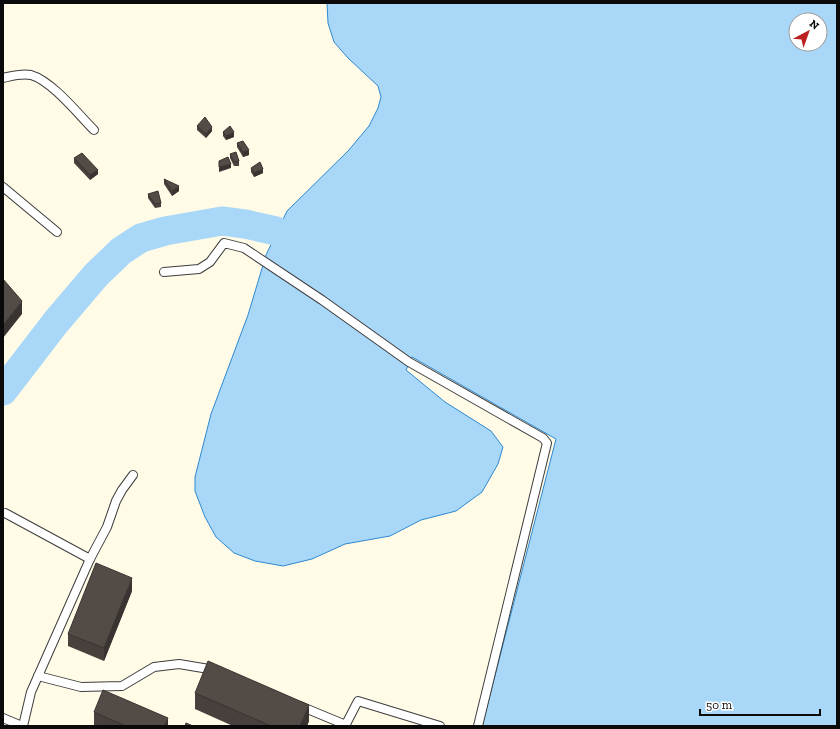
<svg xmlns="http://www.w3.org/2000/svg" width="840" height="729" viewBox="0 0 840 729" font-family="'Zilla Slab',serif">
<rect width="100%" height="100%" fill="#fffbe6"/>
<path fill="#a9d7f8" stroke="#2e89d1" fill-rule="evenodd" d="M327,3H837V726H482L556,439L412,357L406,370L445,402L491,431L503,447L498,464L482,492L456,511L421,520L390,536L345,544L312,559L283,566L255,561L234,553L216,537L205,517L195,491V477L211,414L248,315L266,255L287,211L348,151L369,126L378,108L381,97L378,86L348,58L334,42L328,23ZM796,20H820V44H796Z"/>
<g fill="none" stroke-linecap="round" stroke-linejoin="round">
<path stroke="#a9d7f8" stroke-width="29" d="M3,391L56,322L96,275L121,251L141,238L165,231L222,221L245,224L276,231"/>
<g stroke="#3d3d3d" stroke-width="10">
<g id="lane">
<path d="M3,78C12,76 21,73 31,75C52,81 79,115 94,130"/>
<path d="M3,187L57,232"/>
<path d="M164,272L199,269L210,262L224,243L244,248L322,300L409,362L543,438L547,443L478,726"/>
<path d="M5,513L90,559"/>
<path d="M38,676L81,687L122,686L154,667L179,664L209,669L215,672"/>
<path d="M300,706L346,725"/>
<path d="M3,718L22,726"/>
<path d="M23,726L31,692L90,559L107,527L116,501L122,490L133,475"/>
<path d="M345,726L358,701L440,726"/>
</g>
</g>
<use href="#lane" stroke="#fff" stroke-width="8"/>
</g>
<g fill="#47403c">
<path d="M197,126L212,131L206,138L197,130Z"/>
<path d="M223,132L234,137L226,140L223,136Z"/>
<path d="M237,143L249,155L243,157L237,147Z"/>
<path d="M230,154L239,161V166H234L230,158Z"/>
<path d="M74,158L98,174L90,180L74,163Z"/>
<path d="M251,168L263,173L254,177L251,172Z"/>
<path d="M164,179L179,191L172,196L164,184Z"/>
<path d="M148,194L161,203V207L155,208L148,198Z"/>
<path d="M132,591L104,661L68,646V634Z"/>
<path d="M195,693L309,721L307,726H233L195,709Z"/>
<path d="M94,712L168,726H96L94,725Z"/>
</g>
<g fill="#393431">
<path d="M212,127V131L206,138V134Z"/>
<path d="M234,132V137L226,140V136Z"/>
<path d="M249,150V155L243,157V152Z"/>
<path d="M231,164V168L219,172V167Z"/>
<path d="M263,169V173L254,177V173Z"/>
<path d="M98,170V174L90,180V175Z"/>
<path d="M179,186V191L172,196V191Z"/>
<path d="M22,301V314L3,338V325Z"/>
<path d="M132,578V591L104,661V648Z"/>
<path d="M309,705V721L307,726H300Z"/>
<path d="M168,718V726H164Z"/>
</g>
<g fill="#524b46" stroke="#393431">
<path d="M205,117L212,127L206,134L197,126Z"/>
<path d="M230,126L234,132L226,136L223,132Z"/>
<path d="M243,141L249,150L243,152L237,143Z"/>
<path d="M236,152L239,161L234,162L230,154Z"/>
<path d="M82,153L98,170L90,175L74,158Z"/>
<path d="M228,157L231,164L219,167V161Z"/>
<path d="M260,162L263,169L254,173L251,168Z"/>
<path d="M164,179L179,186L172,191Z"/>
<path d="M158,191L161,203L155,204L148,194Z"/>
<path d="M3,279L22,301L3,325Z"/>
<path d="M96,563L132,578L104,648L68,634Z"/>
<path d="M208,661L309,705L300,726H271L195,693Z"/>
<path d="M103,690L168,718L164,726H126L94,712Z"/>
<path d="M186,723L193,726H185Z"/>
</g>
<rect width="840" height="729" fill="none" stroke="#0a0a0a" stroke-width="8"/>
<g transform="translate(808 32) rotate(41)"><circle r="19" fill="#ffffff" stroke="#9d9d9d"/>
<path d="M0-3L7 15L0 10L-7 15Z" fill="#bc1f1f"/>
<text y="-6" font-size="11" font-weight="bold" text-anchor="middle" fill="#0a0a0a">N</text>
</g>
<path d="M700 709v6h120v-6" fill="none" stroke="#0a0a0a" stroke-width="2"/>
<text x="706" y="709" font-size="12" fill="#0a0a0a" stroke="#ffffff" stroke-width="3" paint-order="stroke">50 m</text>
</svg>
